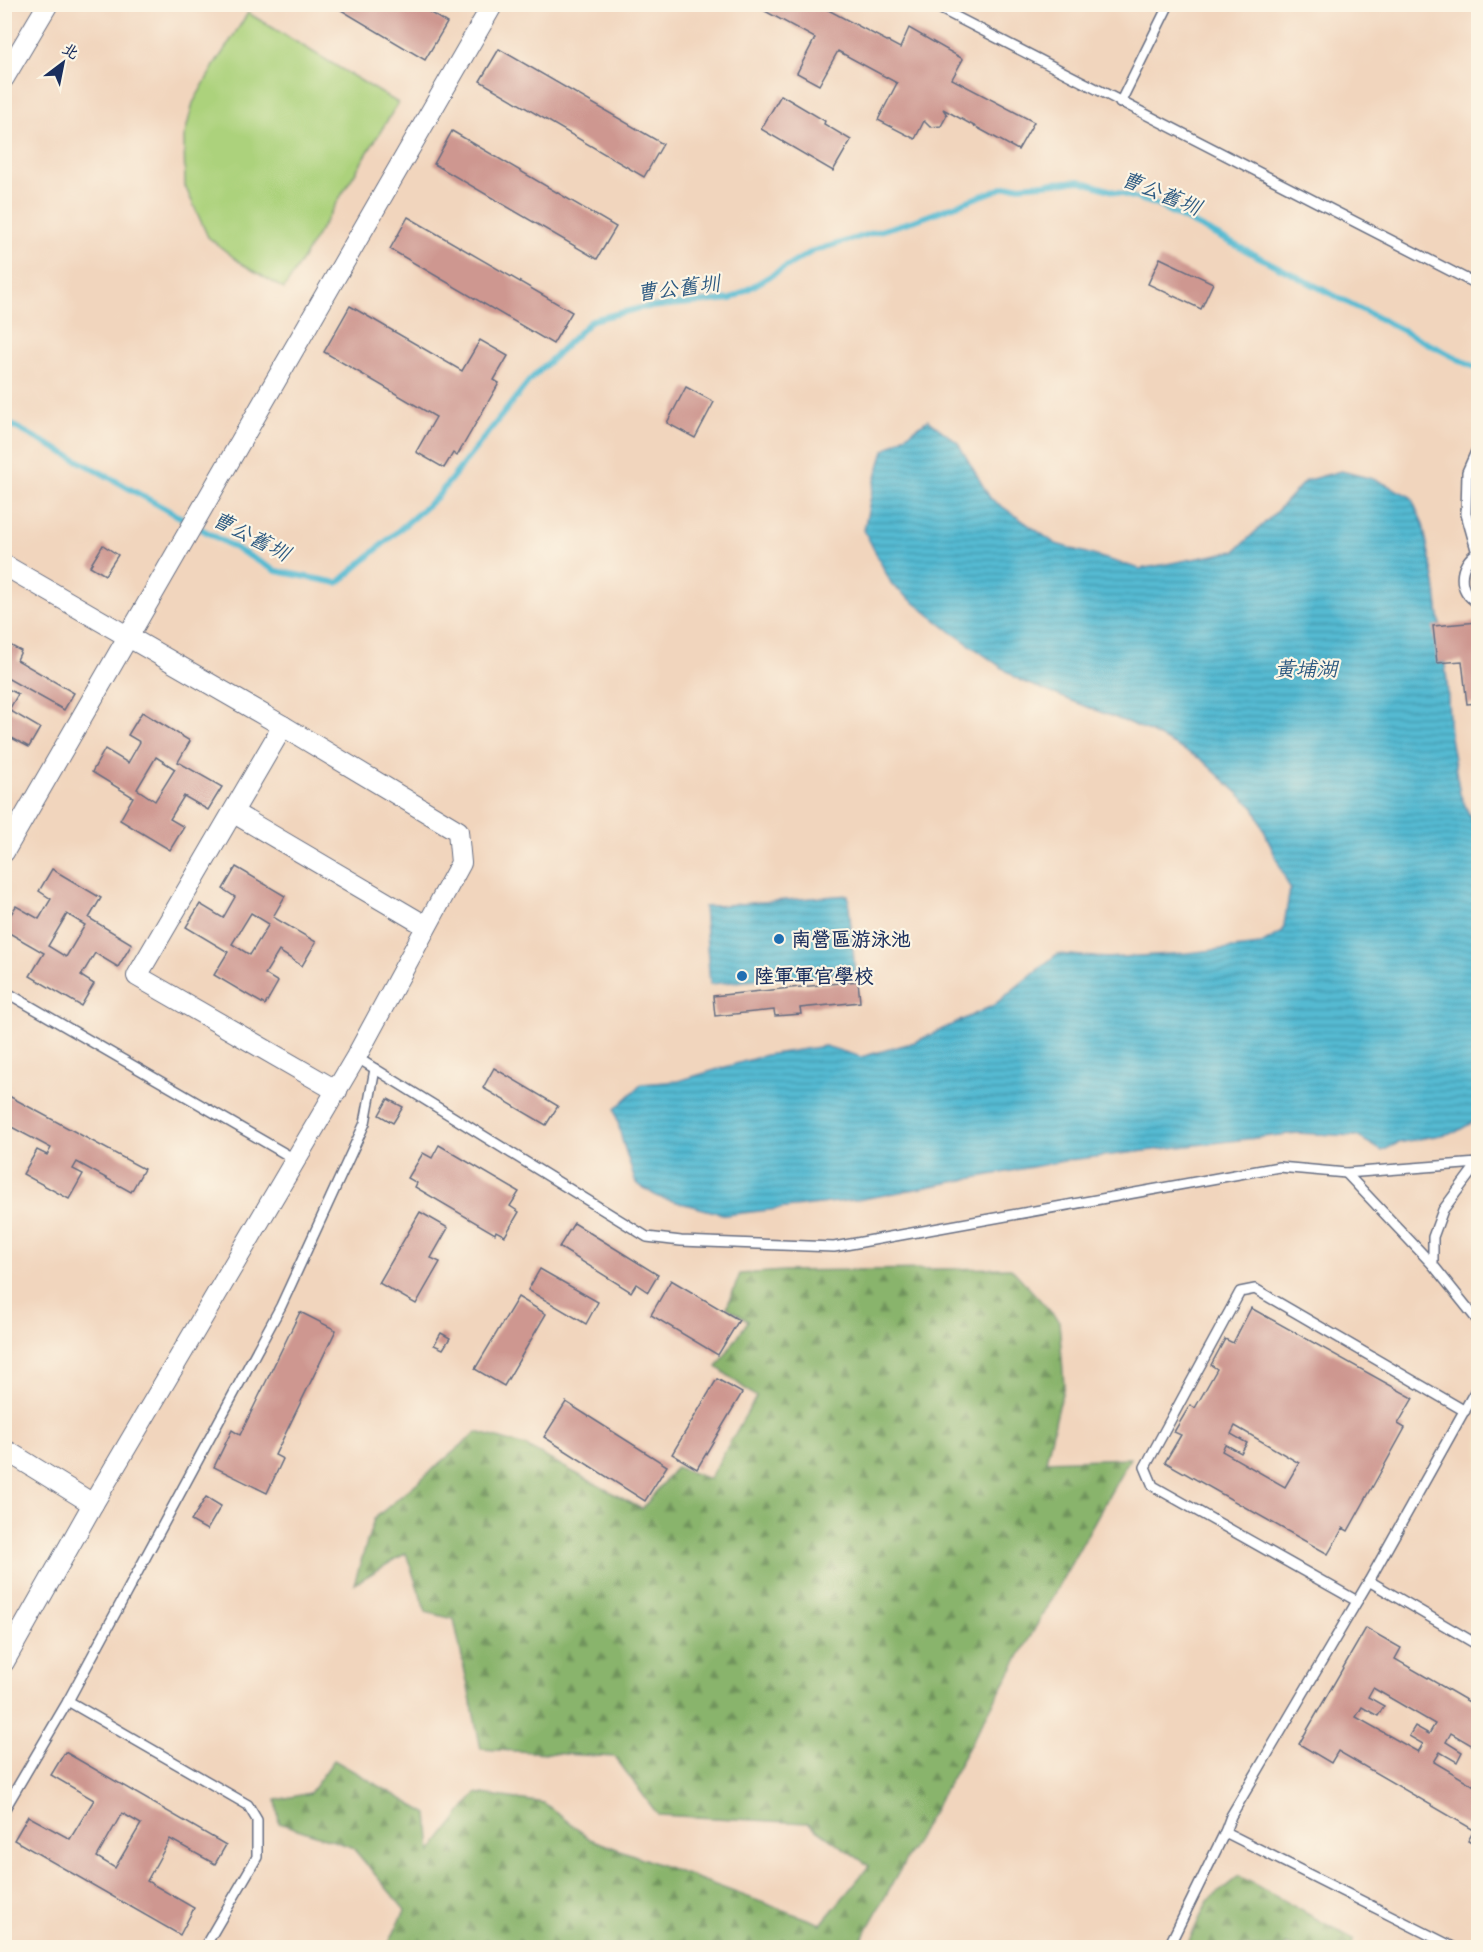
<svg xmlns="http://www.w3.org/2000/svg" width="1483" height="1952" viewBox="0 0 1483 1952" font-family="Itim,'LXGW WenKai TC',sans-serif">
<defs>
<pattern id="forest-firs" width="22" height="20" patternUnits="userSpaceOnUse" patternTransform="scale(1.5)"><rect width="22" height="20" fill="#89b46c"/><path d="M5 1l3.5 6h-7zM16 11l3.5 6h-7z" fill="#6f935c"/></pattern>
<pattern id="water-rules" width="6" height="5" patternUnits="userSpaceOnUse" patternTransform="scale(1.5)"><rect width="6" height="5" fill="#54bad2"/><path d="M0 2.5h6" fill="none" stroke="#4598ae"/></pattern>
</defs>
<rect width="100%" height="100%" fill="#fcf5e5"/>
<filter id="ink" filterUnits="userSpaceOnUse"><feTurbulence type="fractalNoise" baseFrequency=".0167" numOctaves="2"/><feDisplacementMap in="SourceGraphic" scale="12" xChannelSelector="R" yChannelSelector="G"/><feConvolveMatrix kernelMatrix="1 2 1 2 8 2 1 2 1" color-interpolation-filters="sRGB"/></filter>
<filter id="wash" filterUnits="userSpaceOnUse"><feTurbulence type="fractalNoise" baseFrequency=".008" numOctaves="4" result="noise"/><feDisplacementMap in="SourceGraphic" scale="24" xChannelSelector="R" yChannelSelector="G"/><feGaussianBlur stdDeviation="1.35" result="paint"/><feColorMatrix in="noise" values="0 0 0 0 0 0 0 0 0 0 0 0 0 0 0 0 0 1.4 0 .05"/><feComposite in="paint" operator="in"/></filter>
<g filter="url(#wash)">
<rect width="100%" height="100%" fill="#f2e0c2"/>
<rect fill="#f1d5bd" x="5" y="5" width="1473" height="1942"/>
<g fill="url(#forest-firs)" stroke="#527265" stroke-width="1.5">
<path d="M1011,1268L1059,1321L1064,1385L1046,1461L1130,1458L857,1947H387L405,1910L352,1847L279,1823L276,1800L310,1793L334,1760L428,1814L431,1852L476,1793L544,1803L590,1839L821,1924L869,1866L808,1823L658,1815L615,1757L481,1749L454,1619L426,1612L406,1553L354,1584L374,1519L477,1432L525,1446L642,1509L676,1467L709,1479L756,1397L717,1367L748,1321L727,1307L740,1274L784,1271Z"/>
<path d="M1239,1876L1353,1939L1352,1947L1294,1948L1286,1945L1285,1948L1186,1947L1208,1901Z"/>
</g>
<path fill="#acd27c" stroke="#64806d" stroke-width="1.5" d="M248,13L398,103L284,289L242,264L208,237L185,186L184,138L193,103L214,66Z"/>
<g fill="url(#water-rules)" stroke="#387498" stroke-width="1.5">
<path d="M928,420L958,443L990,498L1056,544L1140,569L1235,551L1273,515L1305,481L1341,471L1377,480L1411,497L1423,524L1435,583L1447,681L1450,737L1460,794L1478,834V1119L1456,1132L1398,1143L1382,1151L1357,1136L1297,1133L1069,1160L863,1199L726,1215L658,1197L636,1183L622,1140L615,1109L642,1084L678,1081L766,1055L825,1046L861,1057L915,1042L994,1005L1057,954L1107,958L1187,953L1260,945L1283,931L1290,889L1254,808L1201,759L1144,729L1021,681L950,631L892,585L864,530L873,487L884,451Z"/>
<path d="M848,895L855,972L710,984L704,907Z"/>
</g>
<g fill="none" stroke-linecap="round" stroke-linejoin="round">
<path stroke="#54bad2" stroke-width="6" d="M4,421L107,476L276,571L338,583L437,497L529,381L592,320L640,308L731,299L813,251L919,219L1005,187L1080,181L1155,204L1478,369"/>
</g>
<g id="blocks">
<g fill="#ce9790" fill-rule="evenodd">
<path d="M331,4H416L447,23L425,60Z"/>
<path d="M752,4H817L900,48L909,28L963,59L952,79L1034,122L1018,150L943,109L947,115L941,126L930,127L924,121L915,139L878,120L897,83L838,51L819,85L797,73L815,38Z"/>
<path d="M499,49L663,144L644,177L480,81Z"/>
<path d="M781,95L825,121L824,124L851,140L833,171L761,129Z"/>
<path d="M452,131L616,227L597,259L434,164Z"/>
<path d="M408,217L572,312L553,344L390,249Z"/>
<path d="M1160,258L1213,283L1201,309L1148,284Z"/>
<path d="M350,306L462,371L480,340L508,356L494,380L499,383L457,456L453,453L444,468L416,452L436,417L324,352Z"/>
<path d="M686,387L714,402L695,438L667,423Z"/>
<path d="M103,545L118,555L105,575L90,566Z"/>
<path d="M1478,622V703L1467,704L1462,661L1437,663L1433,626Z"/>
<path d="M4,642L21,651L17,660L74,693L64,710L7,678L4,682Z"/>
<path d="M4,687L18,694L9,710L40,728L29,747L4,734Z"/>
<path d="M142,712L190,741L178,762L222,787L208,810L184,796L170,819L184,827L170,850L120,820L133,797L92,772L105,749L128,763L140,742L128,735ZM156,757L175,769L155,801L137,789Z"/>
<path d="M236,867L285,896L273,917L316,942L302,966L279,951L265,974L278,982L265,1005L214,975L228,952L186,927L200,904L223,918L235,897L223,889ZM251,913L269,924L250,955L232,944Z"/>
<path d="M52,869L101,898L89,918L132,944L118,967L95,953L81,976L94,984L81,1006L30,976L44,953L4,930V925L16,906L39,919L51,899L39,891ZM67,914L85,925L66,957L48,946Z"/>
<path d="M858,981L860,1002L800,1008L801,1014L775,1016L774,1010L715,1016L713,996Z"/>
<path d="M494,1068L558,1106L546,1125L483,1088Z"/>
<path d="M7,1095L144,1169L131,1192L77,1162L73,1169L83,1174L69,1199L23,1174L37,1150L47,1155L51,1148L4,1123V1101Z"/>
<path d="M388,1099L403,1107L393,1123L379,1115Z"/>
<path d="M439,1145L519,1192L510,1206L519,1212L505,1236L496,1231L495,1234L415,1187L417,1183L408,1178L423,1153L432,1158Z"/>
<path d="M420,1212L448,1228L431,1258L440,1262L416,1304L379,1283Z"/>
<path d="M574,1223L658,1275L648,1292L636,1284L631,1292L559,1247Z"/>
<path d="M540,1269L598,1302L586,1324L528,1290Z"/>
<path d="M671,1280L739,1320L718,1355L651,1315Z"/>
<path d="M518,1297L546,1314L504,1386L475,1369Z"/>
<path d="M1251,1308L1413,1398L1398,1424L1405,1428L1348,1531L1343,1528L1328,1554L1165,1462L1181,1435L1174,1432L1190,1405L1195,1408L1217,1369L1211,1365L1225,1339L1233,1343ZM1235,1426L1299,1463L1285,1487L1222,1451L1225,1444L1241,1453L1247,1443L1231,1434Z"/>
<path d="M300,1312L336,1330L275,1455L283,1459L267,1493L214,1467L232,1430L240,1435Z"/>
<path d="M441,1333L450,1338L443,1349L434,1345Z"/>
<path d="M717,1379L742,1393L697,1469L672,1454Z"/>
<path d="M566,1402L667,1466L645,1501L544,1437Z"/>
<path d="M206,1497L221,1506L207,1530L191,1521Z"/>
<path d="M1366,1628L1401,1648L1395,1659L1478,1707V1749L1451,1733L1446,1742L1462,1752L1457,1762L1440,1752L1434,1762L1478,1788V1847L1468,1841L1474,1830L1338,1751L1331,1763L1299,1744ZM1373,1688L1435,1724L1429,1734L1415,1726L1409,1736L1423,1744L1418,1752L1356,1717L1362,1707L1378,1716L1384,1706L1368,1697Z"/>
<path d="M65,1752L226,1845L215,1864L170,1839L147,1881L194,1908L180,1935L14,1840L28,1816L70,1839L94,1800L51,1775ZM122,1813L141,1824L115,1868L97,1857Z"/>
</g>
</g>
</g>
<g filter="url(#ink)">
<use href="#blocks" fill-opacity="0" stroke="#666d81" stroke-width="1.5"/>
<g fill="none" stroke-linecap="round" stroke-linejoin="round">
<g stroke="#666d81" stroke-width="12">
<g id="service">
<path d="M931,4L1478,285"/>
<path d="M1120,103L1169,4"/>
<path d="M1478,552C1458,564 1456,591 1478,603"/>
<path d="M1477,553L1466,514L1467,472L1478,447"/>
<path d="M4,991L296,1160"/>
<path d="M356,1057L647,1237L681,1241L834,1247L1279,1167L1346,1173L1478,1163"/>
<path d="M1346,1173L1433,1265L1478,1321"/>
<path d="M1433,1265V1237L1443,1210L1478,1163"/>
<path d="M1369,1581L1478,1645"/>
<path d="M1357,1601L1153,1486L1145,1467L1240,1292L1255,1289L1465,1411"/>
<path d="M68,1701L248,1805L257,1820V1857L204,1948"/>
<path d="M4,1810L68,1701L281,1306L365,1123L375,1069"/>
<path d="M1225,1832L1231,1816L1369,1581L1478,1386"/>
<path d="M1168,1948L1225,1832L1455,1948"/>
</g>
</g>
<g stroke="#666d81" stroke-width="22">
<g id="minor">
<path d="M4,78L48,4"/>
<path d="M4,565L283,726L458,831L461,863L356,1057L93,1504L4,1662"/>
<path d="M283,726L137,976L337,1091"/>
<path d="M234,813L426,926"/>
<path d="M4,852L493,4"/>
<path d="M4,1449L93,1504"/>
</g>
</g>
<use href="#service" stroke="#fff" stroke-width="9"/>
<use href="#minor" stroke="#fff" stroke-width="20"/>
</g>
</g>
<g fill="#1f6fb2" stroke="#fcf5e5" stroke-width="2">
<circle cx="779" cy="939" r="6"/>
<circle cx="742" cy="976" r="6"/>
</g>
<g text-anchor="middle" stroke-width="4.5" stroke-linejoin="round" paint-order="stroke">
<g font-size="20" font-weight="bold" fill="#1b2f5e" stroke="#fcf5e5" text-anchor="start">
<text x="791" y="946">南營區游泳池</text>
<text x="754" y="983">陸軍軍官學校</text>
</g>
<g font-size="21" font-style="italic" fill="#2c5981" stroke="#fcf5e5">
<text transform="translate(1161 193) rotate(22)" y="7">曹公舊圳</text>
<text transform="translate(678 288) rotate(-7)" y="7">曹公舊圳</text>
<text transform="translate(251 536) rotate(27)" y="7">曹公舊圳</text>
<text x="1306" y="676">黃埔湖</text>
</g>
</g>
<rect width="1483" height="1952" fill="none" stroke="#fcf5e5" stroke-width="24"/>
<g transform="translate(63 63) rotate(32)" stroke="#fcf5e5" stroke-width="4.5" paint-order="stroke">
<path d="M0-4.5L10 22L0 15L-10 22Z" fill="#1b2f5e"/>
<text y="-9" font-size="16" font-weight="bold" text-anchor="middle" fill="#1b2f5e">北</text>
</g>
</svg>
